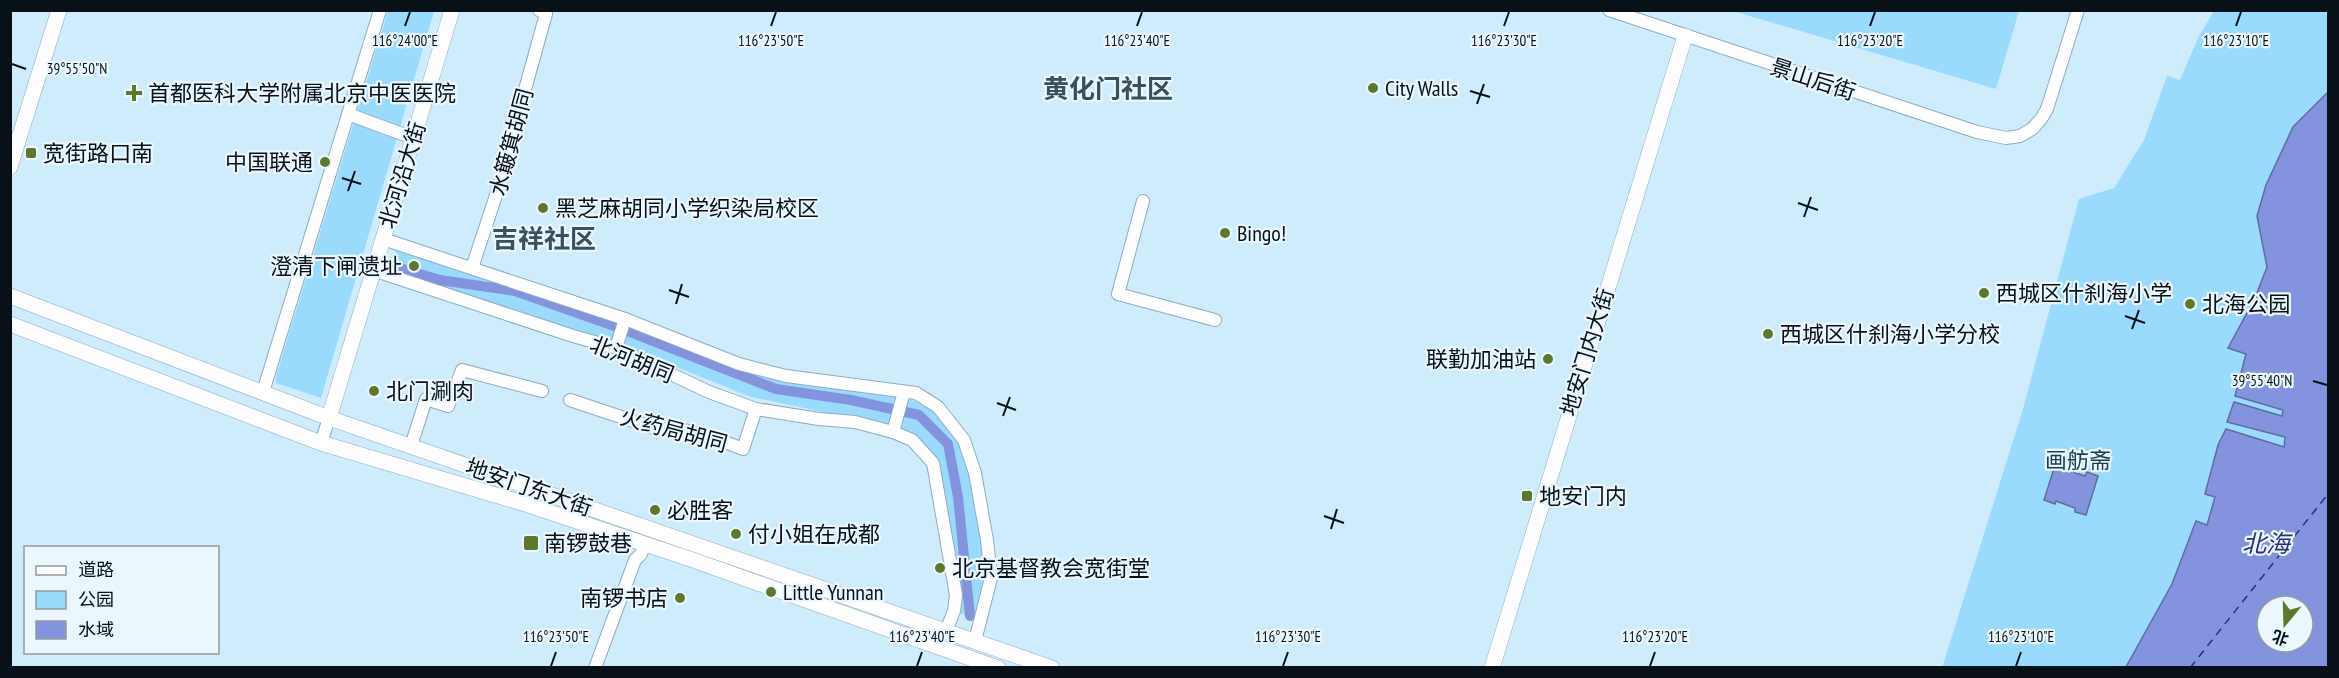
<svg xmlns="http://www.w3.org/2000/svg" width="2339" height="678" viewBox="0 0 2339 678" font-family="'PT Sans Narrow','Noto Sans SC',sans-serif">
<rect width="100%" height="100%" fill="#cfecfc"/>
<g fill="#9adafc" fill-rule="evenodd">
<path d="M388,11H434L321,398L276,383V376Z"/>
<path d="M1733,11L2019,10V11L1996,89Z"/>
<path d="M2214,11H2328V667L1942,668L2023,409L2079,199L2114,188L2144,140L2167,76L2180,80L2199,36ZM2267,606H2303V642H2267Z"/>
<path d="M397,247L829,387L912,400L936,413L959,434L969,460L986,576L974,618L956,612L930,454L881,424L751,397L639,352L390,271Z"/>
</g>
<g fill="#8493de" stroke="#5e6ca2" stroke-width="1.5" fill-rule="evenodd">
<path d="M2328,92V667H2126L2172,584L2196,521L2207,525L2215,497L2205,494L2218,445L2226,429L2284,447L2285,437L2227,422L2234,402L2282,416L2283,410L2235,396L2246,354L2228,348L2255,298L2267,267L2257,216L2266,185L2293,127ZM2267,606H2303V642H2267Z"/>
<path d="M2056,462L2068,466L2067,470L2085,476L2087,472L2098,476L2086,515L2075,512V508L2056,501L2055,504L2044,500Z"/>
</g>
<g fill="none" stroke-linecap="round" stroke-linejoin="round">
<path stroke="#8493de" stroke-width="10" d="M403,269L440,280L515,291L620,328L776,389L851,400L919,415L948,444L958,497L970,616"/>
<path stroke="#2a2e85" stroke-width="1.5" stroke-dasharray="8 6" stroke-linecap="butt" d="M2190,668L2328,494"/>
<g stroke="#90acbb" stroke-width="14">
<g id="minor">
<path d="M1609,10L1977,132L2006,138L2020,136L2032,129L2041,119L2047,109L2078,10"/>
<path d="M348,114L413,138"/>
<path d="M1143,201L1118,294L1215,320"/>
<path d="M383,239L625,319L739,364L786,376L916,393L938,407L964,440L975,473L987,540L991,578L975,641"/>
<path d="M472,268L510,153L514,129L546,14L539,10"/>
<path d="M373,270L573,336L616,348L709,392L756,409L819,419L855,422L893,432L912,440L933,463L956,595L954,611L946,631"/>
<path d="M616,348L625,319"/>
<path d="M263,392L380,10"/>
<path d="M570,400L660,430C689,426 717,439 743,449L756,409"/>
<path d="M893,432L904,392"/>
<path d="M321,443L329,418"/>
<path d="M411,446L426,399L448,406L462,370L542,391"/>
<path d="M595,668L635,560L641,554L644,545"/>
</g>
</g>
<g stroke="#90acbb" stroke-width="16">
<g id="major">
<path d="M10,167L59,10"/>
<path d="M10,296L329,418L1052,668"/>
<path d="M10,324L321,443L519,502L690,559L998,668"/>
<path d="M329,418L452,10"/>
<path d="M1492,668L1685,36"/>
</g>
</g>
<use href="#minor" stroke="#fff" stroke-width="12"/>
<use href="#major" stroke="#fff" stroke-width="15"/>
</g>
<path fill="none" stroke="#071117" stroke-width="2" d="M405,26L410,12M771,26L776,12M1137,26L1142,12M1504,26L1509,12M1870,26L1875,12M2236,26L2241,12M12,64L26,69M1470,91L1490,97M1477,104L1484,84M342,178L361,184M348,191L355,171M1798,203L1818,210M1804,217L1811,197M669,290L689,297M676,304L682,284M2125,316L2145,323M2132,329L2139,310M2313,381L2327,385M997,403L1016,410M1003,416L1010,397M1324,516L1344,523M1331,529L1337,509M551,666L556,652M917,666L922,652M1283,666L1288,652M1650,666L1655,652M2016,666L2021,652"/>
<g fill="#5e782b" stroke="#ebf7fd" stroke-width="2">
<circle cx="1373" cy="88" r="6"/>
<path d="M131 84h6v6h6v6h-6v6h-6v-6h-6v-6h6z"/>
<rect x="25" y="147" width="12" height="12" rx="3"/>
<circle cx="325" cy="162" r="6"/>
<circle cx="543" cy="208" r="6"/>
<circle cx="1225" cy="233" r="6"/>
<circle cx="414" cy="266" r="6"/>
<circle cx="1984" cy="293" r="6"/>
<circle cx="2190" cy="304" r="6"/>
<circle cx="1768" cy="334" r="6"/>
<circle cx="1548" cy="359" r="6"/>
<circle cx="374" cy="391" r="6"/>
<rect x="1521" y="490" width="12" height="12" rx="3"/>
<circle cx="655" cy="510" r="6"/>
<circle cx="736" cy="534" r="6"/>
<rect x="523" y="535" width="16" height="16" rx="3"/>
<circle cx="940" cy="568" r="6"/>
<circle cx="771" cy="592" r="6"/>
<circle cx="680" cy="598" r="6"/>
</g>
<g text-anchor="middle" stroke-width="4.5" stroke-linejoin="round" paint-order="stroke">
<g font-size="22" fill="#071117" stroke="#ebf7fd">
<text transform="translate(1813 79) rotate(18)" y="8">景山后街</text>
<text transform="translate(511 142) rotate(-75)" y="8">水簸箕胡同</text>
<text transform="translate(402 175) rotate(-73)" y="8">北河沿大街</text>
<text transform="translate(1587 352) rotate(-73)" y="8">地安门内大街</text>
<text transform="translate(632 359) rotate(22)" y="8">北河胡同</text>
<text transform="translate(674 430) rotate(15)" y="8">火药局胡同</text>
<text transform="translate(529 487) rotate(19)" y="8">地安门东大街</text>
</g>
<g font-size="22" fill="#071117" stroke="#ebf7fd" text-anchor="start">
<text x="1385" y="96">City Walls</text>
<text x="148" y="101">首都医科大学附属北京中医医院</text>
<text x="43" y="161">宽街路口南</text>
<text x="313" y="170" text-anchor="end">中国联通</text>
<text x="555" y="216">黑芝麻胡同小学织染局校区</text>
<text x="1237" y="241">Bingo!</text>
<text x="402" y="274" text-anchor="end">澄清下闸遗址</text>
<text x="1996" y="301">西城区什刹海小学</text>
<text x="2202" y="312">北海公园</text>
<text x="1780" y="342">西城区什刹海小学分校</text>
<text x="1536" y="367" text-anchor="end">联勤加油站</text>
<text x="386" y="399">北门涮肉</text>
<text x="1539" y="504">地安门内</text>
<text x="667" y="518">必胜客</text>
<text x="748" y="542">付小姐在成都</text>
<text x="544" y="551">南锣鼓巷</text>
<text x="952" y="576">北京基督教会宽街堂</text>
<text x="783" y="600">Little Yunnan</text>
<text x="668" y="606" text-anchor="end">南锣书店</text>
</g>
<g font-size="22" fill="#163f53" stroke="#ebf7fd">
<text x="2078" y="468">画舫斋</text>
</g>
<g font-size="24" font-style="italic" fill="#2a2e85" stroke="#ebf7fd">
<text x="2266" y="552">北海</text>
</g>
<g font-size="26" font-weight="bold" fill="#38515e" stroke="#ebf7fd">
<text x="1108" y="98">黄化门社区</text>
<text x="544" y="248">吉祥社区</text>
</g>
</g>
<g font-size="15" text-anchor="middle" fill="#071117" stroke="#ebf7fd" stroke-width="4.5" stroke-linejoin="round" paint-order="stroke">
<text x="405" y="46">116°24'00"E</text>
<text x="1137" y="46">116°23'40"E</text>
<text x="1870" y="46">116°23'20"E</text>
<text x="771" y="46">116°23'50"E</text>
<text x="1504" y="46">116°23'30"E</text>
<text x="2236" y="46">116°23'10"E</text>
<text x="77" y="74">39°55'50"N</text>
<text x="2262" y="386">39°55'40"N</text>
<text x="556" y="642">116°23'50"E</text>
<text x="922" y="642">116°23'40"E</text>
<text x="1288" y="642">116°23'30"E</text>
<text x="1655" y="642">116°23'20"E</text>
<text x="2021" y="642">116°23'10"E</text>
</g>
<rect width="2339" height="678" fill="none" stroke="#071117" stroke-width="24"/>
<rect x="24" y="546" width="195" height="108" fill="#ebf7fd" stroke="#909ba1" stroke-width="1.5"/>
<rect x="36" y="566" width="30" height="9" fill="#ffffff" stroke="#909ba1" stroke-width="1.5"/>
<text x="78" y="576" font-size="18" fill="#071117">道路</text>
<rect x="36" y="591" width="30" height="18" fill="#9adafc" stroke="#909ba1" stroke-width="1.5"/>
<text x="78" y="606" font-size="18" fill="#071117">公园</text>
<rect x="36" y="621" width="30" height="18" fill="#8493de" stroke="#909ba1" stroke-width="1.5"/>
<text x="78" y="636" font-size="18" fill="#071117">水域</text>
<g transform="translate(2285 624) rotate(199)"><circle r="28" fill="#ebf7fd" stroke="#909ba1" stroke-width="1.5"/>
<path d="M0-4.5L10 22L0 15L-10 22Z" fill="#5e782b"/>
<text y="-9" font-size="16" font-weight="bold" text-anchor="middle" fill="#071117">北</text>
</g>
</svg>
